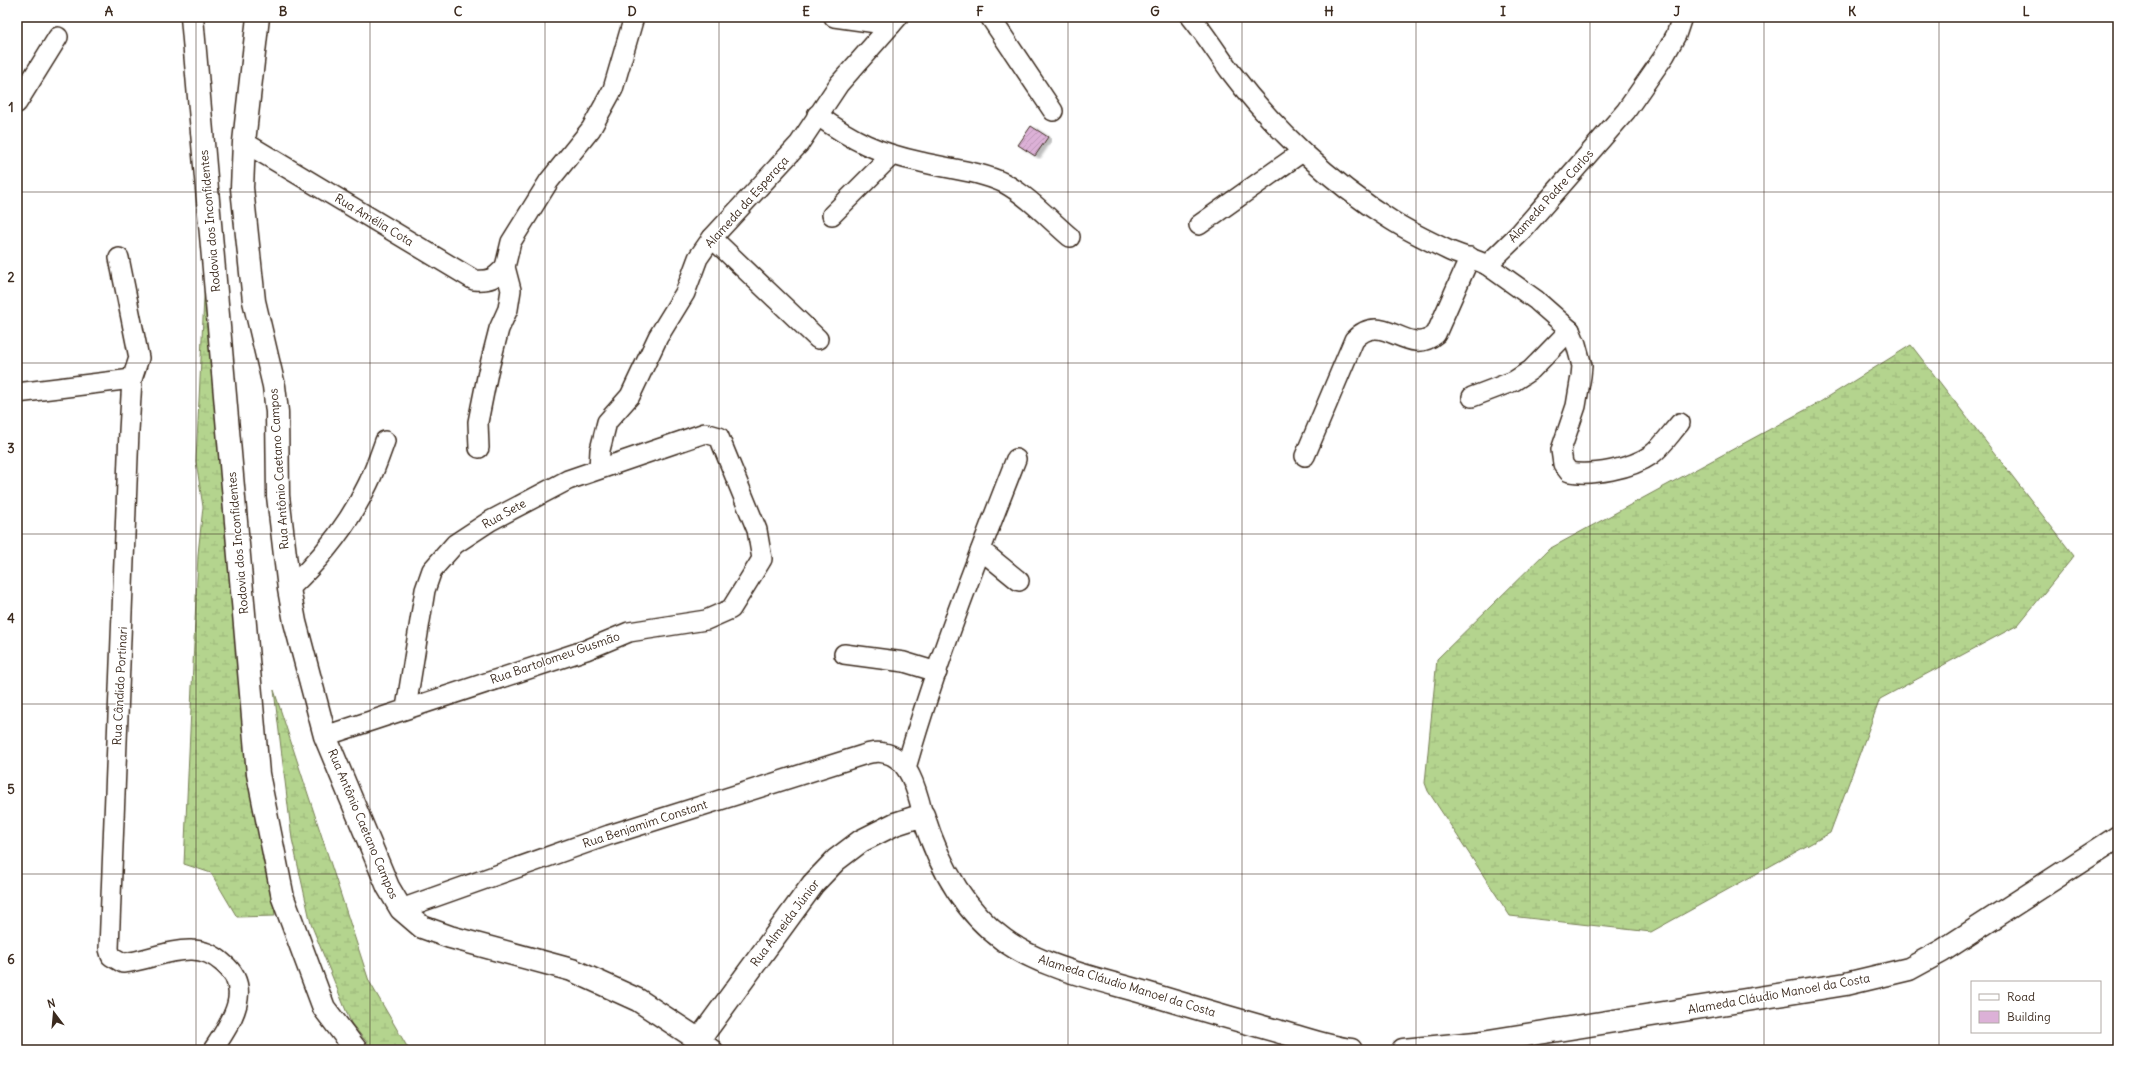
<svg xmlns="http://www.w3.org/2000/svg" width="2135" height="1067" viewBox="0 0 2135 1067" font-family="Delius,sans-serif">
<defs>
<pattern id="wetland-marsh" width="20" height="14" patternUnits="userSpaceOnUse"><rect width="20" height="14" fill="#b4d48e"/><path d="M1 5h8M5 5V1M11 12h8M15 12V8" fill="none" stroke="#9cb67a"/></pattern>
<pattern id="building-hatch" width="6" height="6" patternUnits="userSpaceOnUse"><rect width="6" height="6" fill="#dcb1d7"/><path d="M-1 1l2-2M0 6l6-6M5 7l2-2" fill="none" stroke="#be98b8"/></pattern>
<filter id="shadow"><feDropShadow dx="4.5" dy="2.5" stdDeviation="1" flood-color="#0004"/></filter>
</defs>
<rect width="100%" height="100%" fill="#fff"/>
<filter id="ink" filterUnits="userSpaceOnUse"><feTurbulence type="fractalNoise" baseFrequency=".025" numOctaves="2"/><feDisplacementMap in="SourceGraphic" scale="8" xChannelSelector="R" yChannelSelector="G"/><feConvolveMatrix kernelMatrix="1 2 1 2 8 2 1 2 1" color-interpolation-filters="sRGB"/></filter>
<g filter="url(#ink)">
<g fill="url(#wetland-marsh)" stroke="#787f56">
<path d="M205,277L275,916L237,917L211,873L184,864L198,554L203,507L196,461Z"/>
<path d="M1911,345L2074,556L2018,625L1880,699L1830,833L1651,932L1510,916L1428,791L1425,783L1437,659L1549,549L1820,402Z"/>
<path d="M274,690L369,981L409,1050H373L351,1023L311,924L292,839Z"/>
</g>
<path fill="url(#building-hatch)" stroke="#3b2a1e" filter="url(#shadow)" d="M1031,126L1048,137L1035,156L1018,145Z"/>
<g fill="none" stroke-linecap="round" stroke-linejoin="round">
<g stroke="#3b2a1e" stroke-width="22">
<g id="street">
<path d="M834,17L891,25"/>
<path d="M990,17L1053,111"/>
<path d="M1191,17C1205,34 1217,53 1230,71C1273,128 1330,182 1391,220C1410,232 1431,242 1450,251C1462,256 1475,259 1487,265L1519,234L1626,111L1665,55L1676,35L1682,17"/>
<path d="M17,103L58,37"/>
<path d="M817,115C853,141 878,153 921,162C949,169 979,171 1004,183C1028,196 1049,219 1070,237"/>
<path d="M244,142L474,280C490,281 494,279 505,267"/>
<path d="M832,215L892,155"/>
<path d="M1199,225L1302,152"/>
<path d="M712,238L818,339"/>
<path d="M119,258L139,358L132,379L129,431L109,949L111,956L123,963C146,961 169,949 192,950C204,950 214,955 223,963C255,989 230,1024 213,1050"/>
<path d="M1487,265L1536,300L1570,330L1576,344L1582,366L1581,376L1576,406L1561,450L1563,464L1569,472C1592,476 1631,469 1651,455C1662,447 1671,433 1680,423"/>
<path d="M17,393L132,379"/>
<path d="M1472,397L1514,381L1531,370L1570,330"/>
<path d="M479,448L478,422L488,372L499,329L508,309L511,290L505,267L511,242L549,181L591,129L613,89L634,17"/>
<path d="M1305,456L1354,340C1383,308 1407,359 1436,334L1470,257"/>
<path d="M599,469L600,450L607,422L630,396L658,337L685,293L698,258L712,238L799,144L839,84L898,17"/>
<path d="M981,550L1019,581"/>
<path d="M289,589C321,559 349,524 368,484C375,470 380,455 385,441"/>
<path d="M844,654L904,662L937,672"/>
<path d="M325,736L586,650L629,632L706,620L731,609L762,559L757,530L719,437L705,433L568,480L490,521L455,544L432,570L425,590L406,708"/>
<path d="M906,768C936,663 976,561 1016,459"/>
<path d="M401,909L609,835L863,755C870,753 877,751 884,753C910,757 918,795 923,815"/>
<path d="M693,1050L699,1040L713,1050"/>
</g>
</g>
<g stroke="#3b2a1e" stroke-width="25">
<g id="secondary">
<path d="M258,17L244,142L242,188L254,301L274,386L277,412L278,496L289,589L295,622L325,736L388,887L401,909L422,927L450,937L572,970L638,1000L699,1040L813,884L836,860L861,841L895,824L923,815C938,863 962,910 1004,940C1045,970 1108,981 1156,996C1199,1009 1241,1021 1284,1033C1306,1039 1328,1047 1351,1050"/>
<path d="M1403,1050L1476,1043L1846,984L1909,969L1942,951L2118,837"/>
</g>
</g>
<g stroke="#3b2a1e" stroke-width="25">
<path id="primary" d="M192,17L258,774L283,898L324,1008L356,1050"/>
</g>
<use href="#street" stroke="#fff" stroke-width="19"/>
<use href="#secondary" stroke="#fff" stroke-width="22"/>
<use href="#primary" stroke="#fff" stroke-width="22"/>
</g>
</g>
<path fill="none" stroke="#3b2a1e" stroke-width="1" stroke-opacity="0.55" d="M196,17V1050M370,17V1050M545,17V1050M719,17V1050M893,17V1050M1068,17V1050M1242,17V1050M1416,17V1050M1590,17V1050M1764,17V1050M1939,17V1050M17,192H2118M17,363H2118M17,534H2118M17,704H2118M17,874H2118"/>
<g text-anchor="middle" stroke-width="3" stroke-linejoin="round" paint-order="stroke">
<g font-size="12" fill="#3b2a1e" stroke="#fff">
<text transform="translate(1551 196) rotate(-48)" y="4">Alameda Padre Carlos</text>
<text transform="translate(747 202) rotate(-48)" y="4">Alameda da Esperaça</text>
<text transform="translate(374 220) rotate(31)" y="4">Rua Amélia Cota</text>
<text transform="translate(210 221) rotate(-95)" y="4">Rodovia dos Inconfidentes</text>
<text transform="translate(279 469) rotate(-94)" y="4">Rua Antônio Caetano Campos</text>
<text transform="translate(504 514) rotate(-29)" y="4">Rua Sete</text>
<text transform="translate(238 543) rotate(-95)" y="4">Rodovia dos Inconfidentes</text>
<text transform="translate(555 658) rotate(-19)" y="4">Rua Bartolomeu Gusmão</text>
<text transform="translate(120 686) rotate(-87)" y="4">Rua Cândido Portinari</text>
<text transform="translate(363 824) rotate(67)" y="4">Rua Antônio Caetano Campos</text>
<text transform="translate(645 824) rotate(-18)" y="4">Rua Benjamim Constant</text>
<text transform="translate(785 923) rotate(-53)" y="4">Rua Almeida Júnior</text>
<text transform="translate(1127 986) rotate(17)" y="4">Alameda Cláudio Manoel da Costa</text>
<text transform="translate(1779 994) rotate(-10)" y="4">Alameda Cláudio Manoel da Costa</text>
</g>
</g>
<rect width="2135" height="1067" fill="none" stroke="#fff" stroke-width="44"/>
<rect x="1971" y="981" width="130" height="52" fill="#ffffff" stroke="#b1aaa5"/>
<rect x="1979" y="994" width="20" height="6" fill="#ffffff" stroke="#b1aaa5"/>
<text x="2007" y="1001" font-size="12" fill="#3b2a1e">Road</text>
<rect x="1979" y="1011" width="20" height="12" fill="#dcb1d7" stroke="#b1aaa5"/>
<text x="2007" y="1021" font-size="12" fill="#3b2a1e">Building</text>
<g transform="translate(54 1013) rotate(344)" stroke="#ffffff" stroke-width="3" paint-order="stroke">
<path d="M0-3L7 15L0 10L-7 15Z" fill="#3b2a1e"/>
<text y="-6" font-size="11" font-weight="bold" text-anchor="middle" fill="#3b2a1e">N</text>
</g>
<rect x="22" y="22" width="2091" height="1023" fill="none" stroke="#3b2a1e" stroke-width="1.5"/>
<g font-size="13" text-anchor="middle" font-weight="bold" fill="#3b2a1e">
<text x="109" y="16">A</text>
<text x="283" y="16">B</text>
<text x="458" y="16">C</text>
<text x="632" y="16">D</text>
<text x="806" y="16">E</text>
<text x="980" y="16">F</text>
<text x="1155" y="16">G</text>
<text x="1329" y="16">H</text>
<text x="1503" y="16">I</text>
<text x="1677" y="16">J</text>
<text x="1852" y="16">K</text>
<text x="2026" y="16">L</text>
<text x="11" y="112">1</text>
<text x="11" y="282">2</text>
<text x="11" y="453">3</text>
<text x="11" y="623">4</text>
<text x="11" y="794">5</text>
<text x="11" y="964">6</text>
</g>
</svg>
